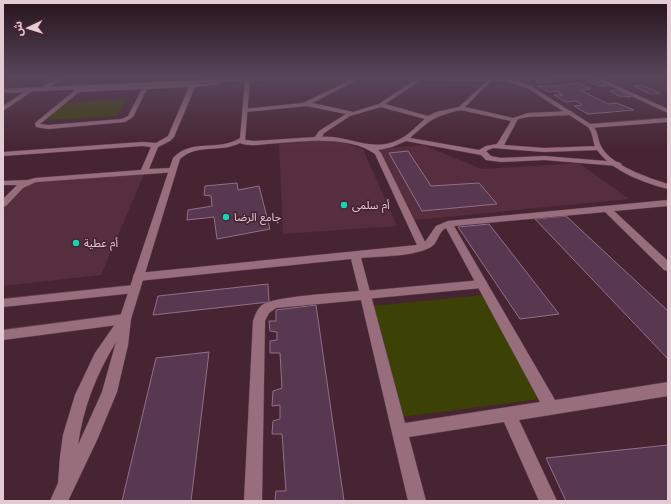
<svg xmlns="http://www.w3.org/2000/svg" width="671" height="504" viewBox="0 0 671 504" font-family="Jost,'Noto Sans Arabic',sans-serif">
<rect width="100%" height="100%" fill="#472432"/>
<g fill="#572e3e">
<path d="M334,139L363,149L397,226L283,234L279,144Z"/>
<path d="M423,145L482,169L579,163L629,199L415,220L376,149Z"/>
<path d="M145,172L101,275L3,286V210L27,182Z"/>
</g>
<g fill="#3c4105">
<path d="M127,99L116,116L45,120L63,103Z"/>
<path d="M483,295L541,399L401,417L373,306Z"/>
</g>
<g fill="#573850" stroke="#926f89">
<path d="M547,79L553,82L539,83L533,80Z"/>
<path d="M587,81H595L607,86H599Z"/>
<path d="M578,83L591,89L580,90L608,104L617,103L634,110L588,114L574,106L582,105L576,101L566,102L554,95H563L556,91L549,92L537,86H557Z"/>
<path d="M634,86H644L660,93L650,94Z"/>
<path d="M617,90L631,97L619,96L610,91Z"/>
<path d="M408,151L431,186L479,183L497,204L422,211L389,153Z"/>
<path d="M237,183L238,190L259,186L270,229L217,239L214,217L187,220L188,210L212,206L211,196L204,195L205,186Z"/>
<path d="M566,216L668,311V359L535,219Z"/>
<path d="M489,224L559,314L520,319L458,227Z"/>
<path d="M268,284L269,302L153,315L158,296Z"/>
<path d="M316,305L344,501H275L276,491H286L282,434H272L273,421L280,419V405L272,406L273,391L282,388L280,353H270V341L277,340V332L270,331L269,321H276V310Z"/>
<path d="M209,352L191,501H122L156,358Z"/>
<path d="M668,445V501H566L546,458Z"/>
</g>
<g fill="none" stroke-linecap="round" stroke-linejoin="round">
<g stroke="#5f414e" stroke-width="1">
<g id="lane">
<path d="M539,77H557L514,82L512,81Z"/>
<path d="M591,77H597L668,109V113Z"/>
<path d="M668,118V122L590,128L587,126L590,124Z"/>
<path d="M482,280L486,281L487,284L486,287L482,288L365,299L361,298L359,295L361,292L365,291Z"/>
</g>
</g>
<g stroke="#5f414e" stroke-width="1">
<g id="street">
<path d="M59,77H65L44,90L39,89Z"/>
<path d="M416,77H420V81L385,104L428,116L436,112L459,107L490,78L492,80L465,107L513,118L528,113L571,111L574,113L571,115L528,117L518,119L504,145L544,148L599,146L602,148L599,150L544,152L493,148L486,151L491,156L501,158L544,156L618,162L622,164L618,166L544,160L501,162L486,160L481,155L406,141L392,147L378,150L381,153L425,242L436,226L448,221L668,200V206L614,211L668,261V271L664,270L605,212L454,226L555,400L668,382V396L519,420L557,501H539L504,422L409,437L426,501H408L361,300L276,308L269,313L265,321L262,501H244L253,321C255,315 257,309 262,305C274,296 340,293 359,291L351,259L138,281L134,280L133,277L134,274L138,273L417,245L375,154C348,134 299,142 267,144C258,145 244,147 237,141L240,139L254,141L315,137L319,131L346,114L307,106L245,112L242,110L243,109L303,103L355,78L357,80L312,103L353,112L379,104L416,79ZM381,107L425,119C416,126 408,136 398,140C371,153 349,135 322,137L324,133L350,116ZM461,110L511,121L497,144L486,146L479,150L410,138C430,120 434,116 461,110ZM446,228L540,402L405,423L361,258C381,256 413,257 431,247C438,243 438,232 446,228Z"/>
<path d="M192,81H196V84L217,83L219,84L195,87L174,137L170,141L158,147L149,169L173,168H176V172L36,182L23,188L6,206L3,207V199L17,185H3V181L28,180L35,178L141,170L151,147L142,146L3,156V152L142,142L156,143L168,136L189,87L147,89L133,117L125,122L48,129L36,127L35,123L74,91L76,86H80L79,89H82L191,84ZM142,89L128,116L122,119L48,125L40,124L79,92Z"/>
<path d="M29,89L34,90L3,111V106Z"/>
<path d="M134,285L138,286L140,289L138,292L134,293L3,307V299Z"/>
<path d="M125,314L129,316L131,319L129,322L125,324L3,340V330Z"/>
</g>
</g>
<g stroke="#5f414e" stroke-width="1">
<path id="secondary" d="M265,77L508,79L531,86L592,125C599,132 597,140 602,148C613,166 649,178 668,184V189C644,183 612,171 597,150C592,143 594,134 588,127L527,88L506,81L276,79L250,81L245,140C224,155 198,142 180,159L131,319L128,345L117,392L97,440L68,501H50L58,483L60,457L63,435L75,395L95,353L120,317L173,158C191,138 219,152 240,138L245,81L3,93V89ZM116,342L102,392L78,445C83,408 96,375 116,342Z"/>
</g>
<use href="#lane" fill="#986e7d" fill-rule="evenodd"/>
<use href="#street" fill="#986e7d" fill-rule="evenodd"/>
<use href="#secondary" fill="#986e7d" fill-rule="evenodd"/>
</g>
<linearGradient id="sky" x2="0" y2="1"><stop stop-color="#27141c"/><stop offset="0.52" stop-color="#58455a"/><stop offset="1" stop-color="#58455a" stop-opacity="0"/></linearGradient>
<rect width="671" height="148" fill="url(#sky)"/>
<g fill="#17d5b3" stroke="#472432" stroke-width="1.5">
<circle cx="344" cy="205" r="4"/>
<circle cx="226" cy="217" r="4"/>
<circle cx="76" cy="243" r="4"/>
</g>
<g text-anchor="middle" stroke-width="3.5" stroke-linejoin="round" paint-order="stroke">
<g font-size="11" fill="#e3cbd3" stroke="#472432" text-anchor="start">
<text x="352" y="209">أم سلمى</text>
<text x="234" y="221">جامع الرضا</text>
<text x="84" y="247">أم عطية</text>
</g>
</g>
<rect width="671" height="504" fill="none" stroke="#e3cbd3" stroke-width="8"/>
<g transform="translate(28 28) rotate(266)" stroke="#472432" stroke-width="3" paint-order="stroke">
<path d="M0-3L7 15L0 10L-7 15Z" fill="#e3cbd3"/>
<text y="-6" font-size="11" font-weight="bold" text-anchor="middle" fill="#e3cbd3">ش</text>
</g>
</svg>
